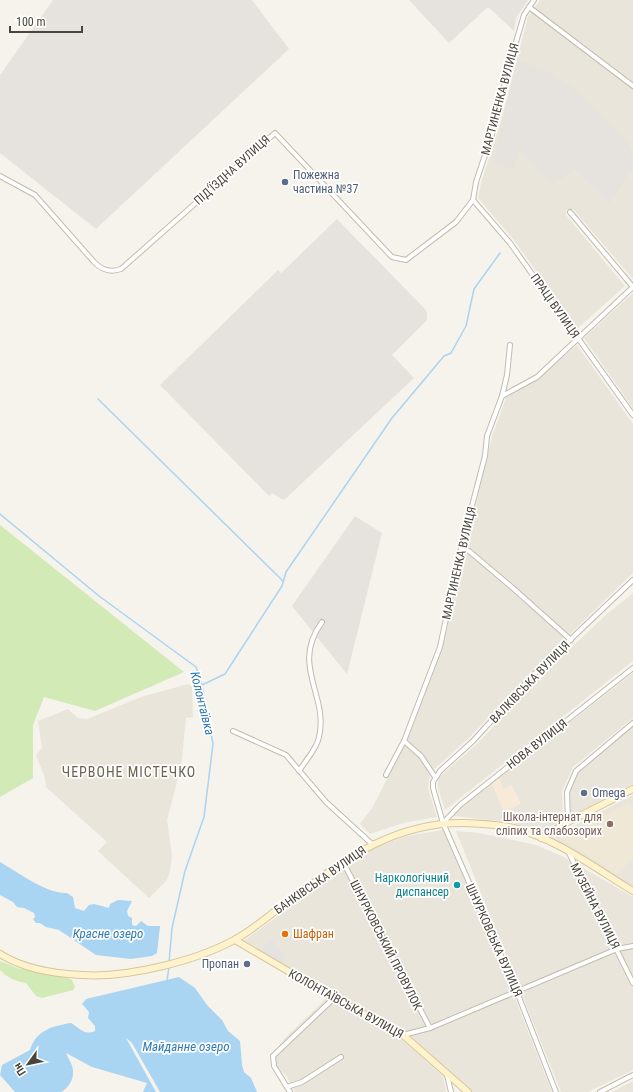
<svg xmlns="http://www.w3.org/2000/svg" width="633" height="1092" viewBox="0 0 633 1092" font-family="'Roboto Condensed',sans-serif">
<rect width="100%" height="100%" fill="#f6f3ec"/>
<g fill="#eae5da">
<path d="M540,0H633V279L573,209L566,210V215L625,286L577,329L514,240L478,198L481,183L500,124L528,17Z"/>
<path d="M633,293V408L584,338Z"/>
<path d="M577,345L633,424V573L532,671L470,737L430,773L428,789L437,817L403,823L370,834L360,824L372,808L407,741L442,649L492,437L507,395L538,379Z"/>
<path d="M633,593V661L445,810L438,788V778L477,744L539,678L607,614Z"/>
<path d="M633,673V718L573,767L562,791L563,819L541,833L514,823L454,816L462,807Z"/>
<path d="M188,684L192,687L193,717L186,718L181,767L167,820L172,855L170,871L167,880L149,898L98,851L107,842L46,787L45,778L36,755L42,748L38,721L68,709L78,718L87,719L141,697Z"/>
<path d="M633,726V784L570,817L568,791L578,772Z"/>
<path d="M633,795V887L551,838Z"/>
<path d="M443,830L515,998L552,1092H473L408,1035L243,941L373,848L407,836Z"/>
<path d="M456,831L479,833L536,845L564,857L633,897V1070L588,1092H561Z"/>
<path d="M328,997L401,1039L443,1076L446,1092H295L287,1077L270,1059L284,1039Z"/>
<path d="M633,1081V1092H612L614,1091Z"/>
</g>
<path fill="#f7ead8" d="M499,778L504,789L512,785L521,804L504,812L491,782Z"/>
<g fill="#e6e2dd">
<path d="M53,0H252L289,49L96,229L0,153V75Z"/>
<path d="M409,0H528L516,18L514,31L488,7L449,43Z"/>
<path d="M518,59L546,71L574,87L625,138L633,153V167L610,203L575,169L553,185L519,150L513,170L493,162Z"/>
<path d="M337,219L425,309L427,313V320L392,355L414,378L284,500L272,493L269,496L160,385L278,270L281,273Z"/>
<path d="M355,516L382,533L347,674L292,606Z"/>
</g>
<path fill="#efe8d6" d="M629,803L633,810V859L616,874L560,838Z"/>
<g fill="#d2eab5">
<path d="M0,525L184,672L95,711L44,697L33,725V778L0,797Z"/>
<path d="M0,961L17,968L68,978L72,980L75,987L73,990L42,998L36,996L26,983C14,981 8,978 0,970Z"/>
</g>
<path fill="#e5e3e0" d="M273,940L286,958L282,963L261,951L266,944Z"/>
<g fill="#a9d4f2">
<path d="M0,862C18,872 46,894 67,893L73,897L75,908L84,911L89,905L94,904L109,908L110,904L118,900L132,901L127,911L128,916L132,918V925L136,926L141,921L148,926H160L157,953L152,956L131,959L96,955L59,930L46,927L40,923H36L33,919L35,917L34,913L24,908L17,907L13,902L0,895Z"/>
<path d="M179,977L195,988L207,1005L222,1020L228,1031L240,1041L242,1065L244,1072L251,1078L257,1092H160L132,1043L126,1038L156,1092H143L147,1083L92,1067L66,1053C68,1058 73,1065 73,1071C74,1079 68,1089 61,1092H15L0,1075L2,1065L30,1050C36,1030 53,1026 71,1023C80,1028 84,1036 95,1031V1026L88,1018L89,1012L82,1004L86,999Z"/>
</g>
<g fill="none" stroke-linecap="round" stroke-linejoin="round">
<g stroke="#a9d4f2" stroke-width="1.5">
<path d="M98,399L283,581"/>
<path d="M0,514L99,596L196,667L202,685L213,744L204,817L185,871L172,928L169,963"/>
<path d="M202,685L225,674L282,586L286,572L392,418L444,356L451,353L466,326L474,289L500,253"/>
<path d="M167,981L169,967"/>
</g>
<g stroke="#c2bbae" stroke-width="6">
<g id="street">
<path d="M529,7L633,86"/>
<path d="M0,176L35,195L94,262C102,270 110,273 121,269L275,133L392,257L406,260L456,222L473,200L476,182L496,122L508,69L524,15L534,0"/>
<path d="M473,200L510,243L633,415"/>
<path d="M570,212L633,287"/>
<path d="M502,396L537,377L633,287"/>
<path d="M461,548L469,551L514,589L571,640"/>
<path d="M233,731L286,755L326,802L372,844"/>
<path d="M404,741L421,756L435,777"/>
<path d="M299,771C305,761 317,749 319,737C329,695 290,666 322,622"/>
<path d="M386,775L404,741L440,647L461,548L485,456L487,436L502,396L507,375L510,345"/>
<path d="M568,822L567,792L576,771L633,723"/>
<path d="M443,823L460,805L633,668"/>
<path d="M568,851L633,983"/>
<path d="M343,862L430,1028"/>
<path d="M403,1035L430,1028L617,949L633,946"/>
<path d="M447,1075L451,1092"/>
<path d="M287,1087L302,1082L341,1057"/>
<path d="M290,1092L274,1066L273,1056L334,998"/>
<path d="M556,1092L517,992L443,823L433,788V782L440,771L473,741L531,677L633,580"/>
<path d="M600,1092L633,1075"/>
</g>
</g>
<g stroke="#d6c79b" stroke-width="8">
<g id="secondary">
<path d="M541,838L568,822L633,789"/>
<path d="M235,940L334,998L403,1035L468,1092"/>
<path d="M0,954C24,969 56,974 83,975C127,978 196,961 234,940C249,932 261,922 274,912C335,868 385,822 465,823C481,824 498,824 514,828C557,839 595,868 633,891"/>
</g>
</g>
<use href="#street" stroke="#fff" stroke-width="4"/>
<use href="#secondary" stroke="#fff3cd" stroke-width="6"/>
</g>
<g fill="#5c6f8a" stroke="#fff" stroke-width="1.5">
<circle cx="285" cy="182" r="4"/>
<circle cx="584" cy="793" r="4"/>
<circle cx="247" cy="964" r="4"/>
</g>
<circle fill="#8d6e63" stroke="#fff" stroke-width="1.5" cx="610" cy="824" r="4"/>
<circle fill="#0f9aa8" stroke="#fff" stroke-width="1.5" cx="457" cy="885" r="4"/>
<circle fill="#e8710a" stroke="#fff" stroke-width="1.5" cx="285" cy="934" r="4"/>
<g text-anchor="middle" stroke-width="3.5" stroke-linejoin="round" paint-order="stroke">
<g font-size="12" fill="#4b4439" stroke="#fff">
<text transform="translate(500 99) rotate(-75)" y="4">МАРТИНЕНКА ВУЛИЦЯ</text>
<text transform="translate(232 170) rotate(-42)" y="4">ПІД’ЇЗДНА ВУЛИЦЯ</text>
<text transform="translate(555 306) rotate(55)" y="4">ПРАЦІ ВУЛИЦЯ</text>
<text transform="translate(459 563) rotate(-77)" y="4">МАРТИНЕНКА ВУЛИЦЯ</text>
<text transform="translate(530 682) rotate(-46)" y="4">ВАЛКІВСЬКА ВУЛИЦЯ</text>
<text transform="translate(537 744) rotate(-38)" y="4">НОВА ВУЛИЦЯ</text>
<text transform="translate(320 880) rotate(-35)" y="4">БАНКІВСЬКА ВУЛИЦЯ</text>
<text transform="translate(595 906) rotate(63)" y="4">МУЗЕЙНА ВУЛИЦЯ</text>
<text transform="translate(494 940) rotate(66)" y="4">ШНУРКОВСЬКА ВУЛИЦЯ</text>
<text transform="translate(386 945) rotate(63)" y="4">ШНУРКОВСЬКИЙ ПРОВУЛОК</text>
<text transform="translate(346 1004) rotate(29)" y="4">КОЛОНТАЇВСЬКА ВУЛИЦЯ</text>
</g>
<g font-size="12" fill="#4e5e75" stroke="#fff" text-anchor="start">
<text x="293" y="179">Пожежна<tspan x="293" dy="14">частина №37</tspan></text>
<text x="592" y="797">Omega</text>
<text x="239" y="968" text-anchor="end">Пропан</text>
</g>
<g font-size="12" fill="#785e54" stroke="#fff" text-anchor="end">
<text x="602" y="821">Школа-інтернат для<tspan x="602" dy="14">сліпих та слабозорих</tspan></text>
</g>
<g font-size="12" fill="#0d838f" stroke="#fff" text-anchor="end">
<text x="449" y="882">Наркологічний<tspan x="449" dy="14">диспансер</tspan></text>
</g>
<g font-size="12" fill="#c56008" stroke="#fff" text-anchor="start">
<text x="293" y="938">Шафран</text>
</g>
<g font-size="13" font-style="italic" fill="#2e7ab2" stroke="#fff">
<text transform="translate(203 703) rotate(76)" y="5">Колонтаївка</text>
<text x="108" y="938">Красне озеро</text>
<text x="186" y="1051">Майданне озеро</text>
</g>
<g font-size="14" letter-spacing="1" fill="#6e6250" stroke="#fff">
<text x="129" y="777">ЧЕРВОНЕ МІСТЕЧКО</text>
</g>
</g>
<g transform="translate(28 1064) rotate(237)" stroke="#ffffff" stroke-width="3" paint-order="stroke">
<path d="M0-3L7 15L0 10L-7 15Z" fill="#4b4439"/>
<text y="-6" font-size="11" font-weight="bold" text-anchor="middle" fill="#4b4439">Пн</text>
</g>
<path d="M10 26v6h72v-6" fill="none" stroke="#4b4439" stroke-width="2"/>
<text x="16" y="26" font-size="12" fill="#4b4439" stroke="#ffffff" stroke-width="3" paint-order="stroke">100 m</text>
</svg>
